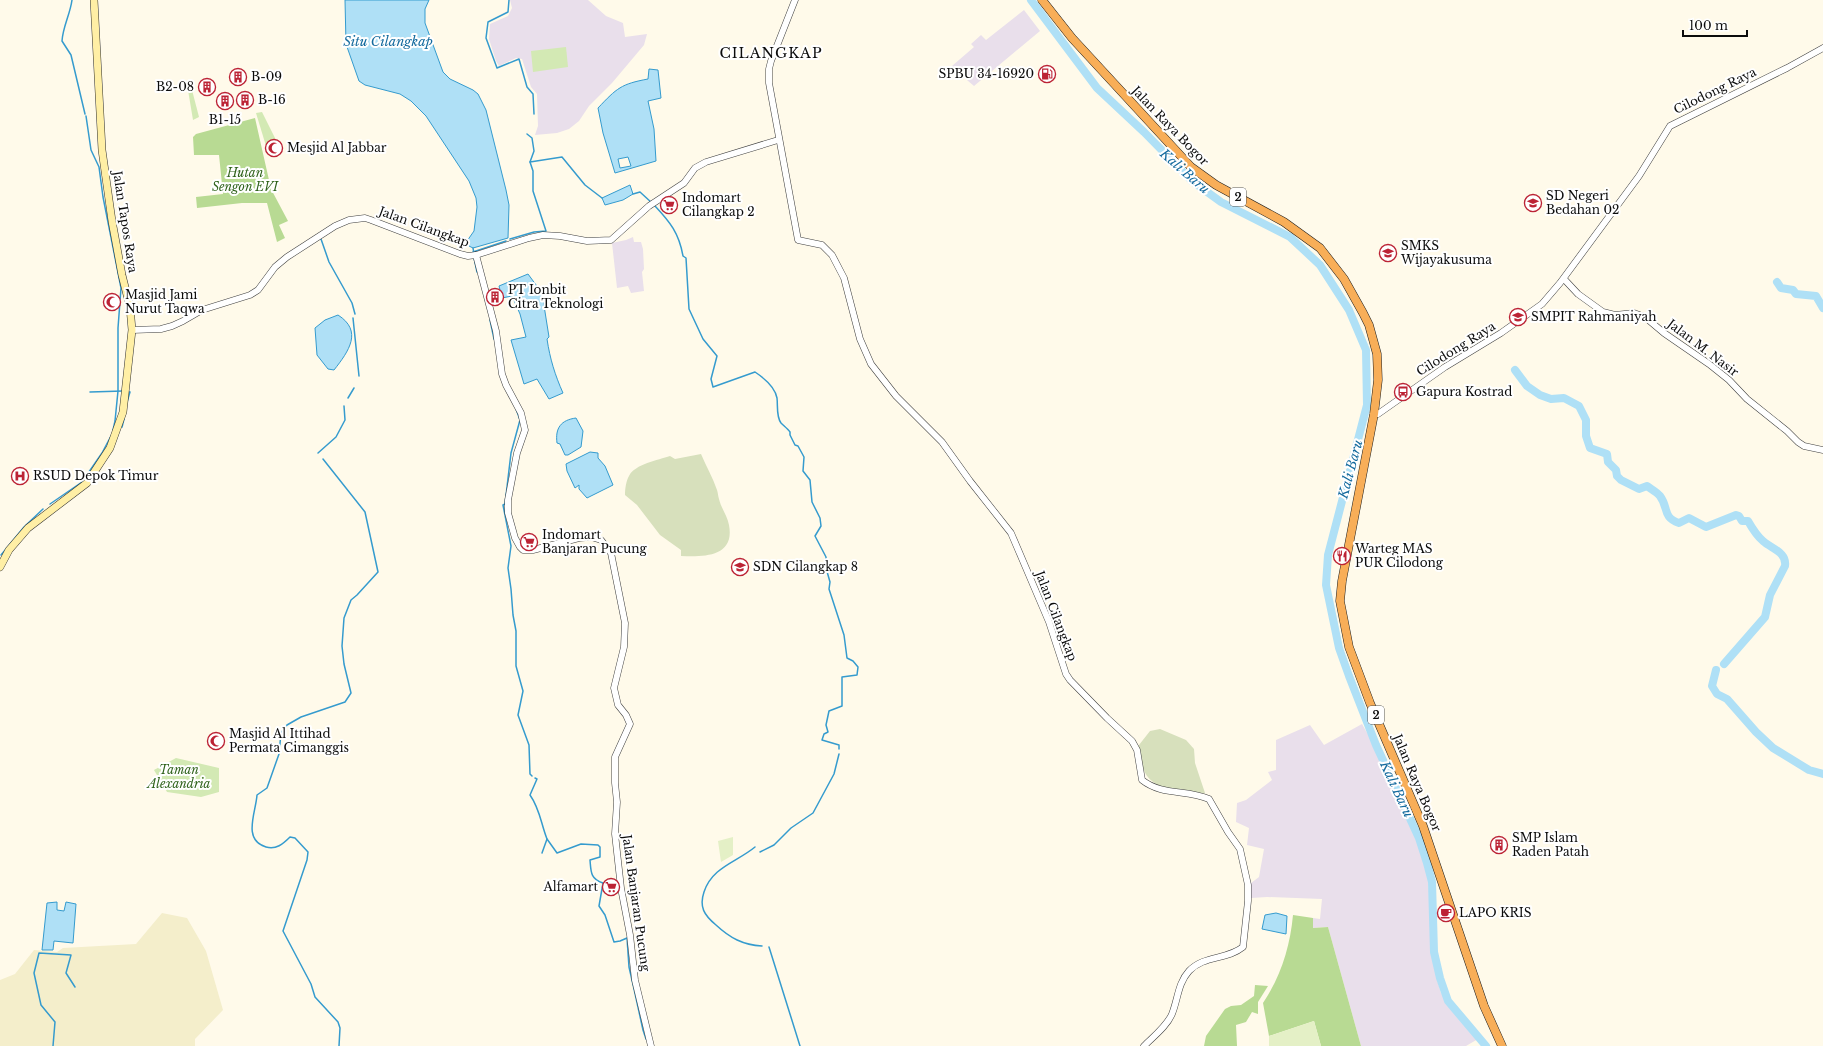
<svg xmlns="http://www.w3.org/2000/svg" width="1823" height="1046" viewBox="0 0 1823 1046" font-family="'Libre Baskerville',serif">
<rect width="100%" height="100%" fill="#fffaea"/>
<g fill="#e9dfeb">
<path d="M510,0H588L606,16L623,23L625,37L647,34L644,45L612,83L589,106L579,121L569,129L557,133L535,135L538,126L537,94L531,87L522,59L516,58L499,66L496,61L489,39L490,24L508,16L512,8Z"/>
<path d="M1024,10L1040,31L974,86L961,75L952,66L974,47L971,44L981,35L986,40Z"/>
<path d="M633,237L634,242H641L643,249L644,269L642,272L644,291L631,293L628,286L617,288L612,243L626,240Z"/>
<path d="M1362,724L1375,747L1396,795L1415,834L1423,858L1427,871L1429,891L1432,951L1437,980L1441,993L1448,1004L1478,1039L1466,1046H1361L1328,927L1313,928V918L1320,919L1322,899L1267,897L1251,898V883L1259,877L1264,849L1247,845L1249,828L1236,822L1237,803L1246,800L1272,780L1268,772L1276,770V740L1310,725L1324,745Z"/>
</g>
<path fill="#f4eecb" d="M162,913L187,918L206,951L223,1010L195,1039V1046H0V980L15,974L34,950L57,952L63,948L136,944Z"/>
<g fill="#d3e9b4">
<path d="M566,47L568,67L533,72L531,51Z"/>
<path d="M188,90H192L199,117L193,120Z"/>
<path d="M262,112L276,140L266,146L256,113Z"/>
<path d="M176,758L219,768V792L201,797L167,792L154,770Z"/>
</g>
<g fill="#b8da93">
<path d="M255,118L271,189L288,221L279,225L285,238L277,242L267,203H242L197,208L196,197L223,194L219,155H194L193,137L196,134Z"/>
<path d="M1293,915L1313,918V928L1328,927L1361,1046H1321L1314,1021L1269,1036L1263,1003C1281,976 1290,947 1293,915Z"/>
<path d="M1255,985L1268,986L1258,1002V1014L1252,1012L1246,1022L1236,1025L1237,1046H1204L1206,1036L1225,1009L1231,1006L1241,1005L1254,996Z"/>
</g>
<g fill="#d7e0bc">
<path d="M701,454C706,466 713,478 717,490C718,493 718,496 719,499C721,508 727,515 729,525C735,557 704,557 681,556V550L660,535L637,505L625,495C625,489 626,481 629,476C635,464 658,460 670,456L675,459Z"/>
<path d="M1160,729L1186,740L1194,749L1195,763L1205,793C1179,791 1146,792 1141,761C1140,756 1138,751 1139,745L1150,731Z"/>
</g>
<g fill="#e4f0c6">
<path d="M733,837V855L721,862L718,841Z"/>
<path d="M1314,1021L1321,1046H1269V1036Z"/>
</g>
<g fill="#afe0f6" stroke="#359bce" fill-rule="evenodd">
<path d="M345,0H429L425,9V23L443,72L450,79L473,90L478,94L486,110L506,190L509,205L508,238L473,248L469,246L467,241L474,231L477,207L476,198L469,181L426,116L411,101L400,94L365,85L359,81L346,44Z"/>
<path d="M649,69L658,70L661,98L648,101L654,129L656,161L615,173L603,133L598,108C617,88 621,84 648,79ZM628,157L631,166L620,168L618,159Z"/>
<path d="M630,185L633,194L623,200L605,205L602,198Z"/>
<path d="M528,274L542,293L549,337L547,339C550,359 555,375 563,393L549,399L537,379L524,384L511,340L526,337L520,314L512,296L502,298L499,286Z"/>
<path d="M338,315C363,331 349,351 334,370L328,369L317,355L315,328L325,320Z"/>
<path d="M576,418L583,431L581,447L568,455H565L560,444L557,443C555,428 561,420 576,418Z"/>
<path d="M590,452L598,453V458L605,466L613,485L587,498L579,489V485L575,488L567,471L566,464Z"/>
<path d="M57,902V910L64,911L66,902L76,904L73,943L54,941L53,950H42L47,903Z"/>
<path d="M1276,913L1287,916L1286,934L1262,929L1265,915Z"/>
</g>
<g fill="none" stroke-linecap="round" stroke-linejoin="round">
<g stroke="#359bce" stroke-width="1.5">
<path d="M72,0C70,15 63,26 62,41L71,55L85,114"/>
<path d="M509,0L508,12L488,22L486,38L497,68L519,59L527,87L533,94L534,114"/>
<path d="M86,116L91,150L99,167L103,197L121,288L118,328V391L115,421L113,430"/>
<path d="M530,162L562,157L585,185L602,198"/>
<path d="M633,194L640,192L652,203"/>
<path d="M655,206C670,222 679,233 683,256L686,258L689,309L703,339L717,356L711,379L713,387L755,372C764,378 775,387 777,398C778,406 776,416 781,423C784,426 788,429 790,432V435L795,445L798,446L804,457L803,471L810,480L812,502L820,518L821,526L815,536L826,557V568L830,582L829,589L844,635L847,658L853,661L858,667L857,675L842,677V706L829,711L826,725L828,732L824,734L822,740L839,745V749"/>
<path d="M321,239L329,262L352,303L355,314"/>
<path d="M510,239L534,232L546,231L533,191V171L530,162L534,151L532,138L527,134"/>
<path d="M473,248L474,254"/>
<path d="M473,252L506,241"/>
<path d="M474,258L477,272"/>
<path d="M353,318L359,376"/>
<path d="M490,320L494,339"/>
<path d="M90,392L123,391"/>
<path d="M348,398L354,388"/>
<path d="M127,402L130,392H128"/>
<path d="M516,409L520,420L511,453L505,504L503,505L511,546L508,568L511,589L513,615L516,631V666L523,691L518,715L529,745L530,774L532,776"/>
<path d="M122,427L124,419"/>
<path d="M318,453L336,437L345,420L344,406"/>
<path d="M323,459L365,512L378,572L357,595L351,600L344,618L342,646L344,664L351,693L345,702L301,717L287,725L281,733L279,754L267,788L257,795C256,812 242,840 266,847C276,850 283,844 290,837L295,838L308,852L307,860L283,931L311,984L315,997L338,1022L340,1028L339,1046"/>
<path d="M50,504L82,482L102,453L111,436"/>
<path d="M1,555L24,527L43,509"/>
<path d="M535,778L537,779L530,795C540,809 541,824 547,839L542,853"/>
<path d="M547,839L557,853L581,844L598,845L600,847V857L590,860C591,871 590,879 603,883L599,906L605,915L614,942L620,941L627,938L629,967L634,989L643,1030L646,1039"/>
<path d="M755,847C737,862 712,867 704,892C699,907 704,915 716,925C730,938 743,945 762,946"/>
<path d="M760,852L774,845L791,828L813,813L834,774L839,754"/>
<path d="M769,947L800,1046"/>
<path d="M53,1046L55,1022L41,1005L34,973L39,953L71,955L66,973L75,987"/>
</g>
<g stroke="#afe0f6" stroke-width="8">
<path d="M1031,0L1097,88L1144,132L1192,181L1221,202L1290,237L1320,265L1349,310L1366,350L1367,405L1328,555L1326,585L1339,648L1349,676L1376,745L1419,838L1427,863L1432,882L1434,952L1440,978L1448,1001L1486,1046"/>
<path d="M1777,282L1781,288L1793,290L1796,294L1816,296L1823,308"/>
<path d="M1515,370L1527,386L1540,395L1551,399L1564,398L1579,406L1586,420V436L1590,448L1607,454L1608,462L1616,470L1617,476L1621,480L1639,489L1647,486C1651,489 1657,492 1660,496C1669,508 1662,517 1679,523L1689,518L1706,527L1736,515L1739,516L1742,521H1748C1752,528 1757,536 1763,541C1772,549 1787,552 1785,566L1770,595L1765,617L1724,664"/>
<path d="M1716,670L1712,686L1717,694L1727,699L1756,732L1773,748L1809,770L1823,774"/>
</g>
<g stroke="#3f3f3f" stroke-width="7">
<g id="tertiary">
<path d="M795,0L771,61L769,69V83L798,240L822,245L832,255L844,278L860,339L871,364L896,396L942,442L970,481L1011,533L1049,622L1066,674L1070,680L1107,718L1132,741L1137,750L1142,780C1162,796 1187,789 1209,799L1228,832L1240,849L1248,885V901L1243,947C1227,960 1204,955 1189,971C1178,983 1178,999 1172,1014C1167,1026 1154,1036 1144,1046"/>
<path d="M476,255L496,331L502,374L506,385L521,413L525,430L517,453L508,500V513L515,538L520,547L523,550H533L579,538L591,537L601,540L611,553L625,623L624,647L614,688L618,705L626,715L630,724L615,757V783L617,802L615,834L621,888L630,935L635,980L651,1046"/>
<path d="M1564,279L1578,294L1603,312L1615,315L1634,313L1645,317L1664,333L1709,364L1729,380L1747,399L1787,431L1798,442L1804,446L1823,450"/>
<path d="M132,330L161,329L172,326L183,321L202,310L250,295L258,290L275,267L287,257L335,226L349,220L365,218L371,220L460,254L468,256L476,255L529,238L543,235L560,236L587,241L611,240L649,206L684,183L695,168L706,162L778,140"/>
<path d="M1374,414H1378L1445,367L1501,333L1542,304L1560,283L1639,176L1670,126L1787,68L1823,48"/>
</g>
</g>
<g stroke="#2e2e2e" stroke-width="8">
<path id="secondary" d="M0,567L9,550L28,528L87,483L110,448L123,412L132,330L130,307L122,275L112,221L102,150L94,0"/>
</g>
<g stroke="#1d1d1d" stroke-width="9">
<path id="trunk" d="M1042,0L1072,38L1191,167L1216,185L1284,222L1320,248L1344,279L1363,313L1369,325L1377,354L1378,380L1374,414L1342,581L1340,601L1349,647L1370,703L1423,826L1484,1006L1502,1046"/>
</g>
<use href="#tertiary" stroke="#fff" stroke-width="6"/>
<use href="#secondary" stroke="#ffefa5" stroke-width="7"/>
<use href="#trunk" stroke="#f8ae58" stroke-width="8"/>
</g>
<defs>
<g id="fuel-ring" transform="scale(0.9)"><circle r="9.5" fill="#fff" stroke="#bc2335" stroke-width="1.5"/><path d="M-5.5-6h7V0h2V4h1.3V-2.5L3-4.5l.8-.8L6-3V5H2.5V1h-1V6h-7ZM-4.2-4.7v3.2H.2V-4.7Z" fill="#bc2335"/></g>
<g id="building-ring" transform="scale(0.9)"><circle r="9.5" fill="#fff" stroke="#bc2335" stroke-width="1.5"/><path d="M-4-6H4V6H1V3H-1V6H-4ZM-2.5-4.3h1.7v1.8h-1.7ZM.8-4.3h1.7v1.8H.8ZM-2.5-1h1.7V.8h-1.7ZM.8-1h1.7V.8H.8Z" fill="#bc2335"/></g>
<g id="mosque-ring" transform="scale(0.9)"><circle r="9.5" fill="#fff" stroke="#bc2335" stroke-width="1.5"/><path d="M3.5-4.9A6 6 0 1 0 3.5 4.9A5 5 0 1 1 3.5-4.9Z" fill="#bc2335"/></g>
<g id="school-ring" transform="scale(0.9)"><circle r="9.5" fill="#fff" stroke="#bc2335" stroke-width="1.5"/><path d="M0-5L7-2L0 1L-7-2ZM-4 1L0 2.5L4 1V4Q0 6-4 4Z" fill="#bc2335"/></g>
<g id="supermarket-ring" transform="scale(0.9)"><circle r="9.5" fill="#fff" stroke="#bc2335" stroke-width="1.5"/><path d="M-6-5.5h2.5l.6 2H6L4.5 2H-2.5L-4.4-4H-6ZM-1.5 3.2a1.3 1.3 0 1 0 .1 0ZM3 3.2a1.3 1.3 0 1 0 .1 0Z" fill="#bc2335"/></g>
<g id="bus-ring" transform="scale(0.9)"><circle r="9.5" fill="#fff" stroke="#bc2335" stroke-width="1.5"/><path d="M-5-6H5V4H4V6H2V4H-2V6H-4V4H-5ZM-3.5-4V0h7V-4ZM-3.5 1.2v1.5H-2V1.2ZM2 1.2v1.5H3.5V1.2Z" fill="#bc2335"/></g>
<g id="hospital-ring" transform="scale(0.9)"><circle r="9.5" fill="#fff" stroke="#bc2335" stroke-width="1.5"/><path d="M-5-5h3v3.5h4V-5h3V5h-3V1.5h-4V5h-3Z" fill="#bc2335"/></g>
<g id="restaurant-ring" transform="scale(0.9)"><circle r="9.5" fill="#fff" stroke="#bc2335" stroke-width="1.5"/><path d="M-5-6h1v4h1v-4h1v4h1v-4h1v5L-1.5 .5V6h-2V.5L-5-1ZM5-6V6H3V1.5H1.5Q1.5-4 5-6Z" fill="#bc2335"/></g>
<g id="cafe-ring" transform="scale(0.9)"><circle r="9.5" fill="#fff" stroke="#bc2335" stroke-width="1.5"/><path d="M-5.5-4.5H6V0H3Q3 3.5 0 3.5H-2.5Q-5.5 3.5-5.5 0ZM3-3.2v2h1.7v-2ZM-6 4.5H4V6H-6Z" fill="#bc2335"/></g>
</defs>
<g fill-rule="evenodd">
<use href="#fuel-ring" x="1047" y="74"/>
<use href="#building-ring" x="238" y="77"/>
<use href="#building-ring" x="207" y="87"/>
<use href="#building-ring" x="245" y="100"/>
<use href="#building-ring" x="225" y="101"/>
<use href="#mosque-ring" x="274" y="148"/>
<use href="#school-ring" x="1533" y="203"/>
<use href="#supermarket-ring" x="669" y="205"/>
<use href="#school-ring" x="1388" y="253"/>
<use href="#building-ring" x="495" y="297"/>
<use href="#mosque-ring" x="112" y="302"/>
<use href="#school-ring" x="1518" y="317"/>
<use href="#bus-ring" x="1403" y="392"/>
<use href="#hospital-ring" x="20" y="476"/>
<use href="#supermarket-ring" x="529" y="542"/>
<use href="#restaurant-ring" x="1342" y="556"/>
<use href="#school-ring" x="740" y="567"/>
<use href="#mosque-ring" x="216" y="741"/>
<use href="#building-ring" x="1499" y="845"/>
<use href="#supermarket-ring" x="611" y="887"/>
<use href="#cafe-ring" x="1446" y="913"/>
</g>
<g text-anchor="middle" stroke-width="4" stroke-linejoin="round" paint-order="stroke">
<g fill="#fff" stroke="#555" stroke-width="1">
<rect x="1230" y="188" width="16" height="18" rx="3"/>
<rect x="1368" y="706" width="16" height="18" rx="3"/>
</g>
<g font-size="11" font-weight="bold" fill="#0c0c0c">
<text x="1238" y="201">2</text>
<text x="1376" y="719">2</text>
</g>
<g font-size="12" fill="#0c0c0c" stroke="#fff" text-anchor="start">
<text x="1034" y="78" text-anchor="end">SPBU 34-16920</text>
<text x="251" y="81">B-09</text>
<text x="194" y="91" text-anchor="end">B2-08</text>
<text x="258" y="104">B-16</text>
<text x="225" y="124" text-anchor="middle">B1-15</text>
<text x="287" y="152">Mesjid Al Jabbar</text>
<text x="1546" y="200">SD Negeri<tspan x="1546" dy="14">Bedahan 02</tspan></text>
<text x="682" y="202">Indomart<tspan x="682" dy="14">Cilangkap 2</tspan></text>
<text x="1401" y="250">SMKS<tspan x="1401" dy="14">Wijayakusuma</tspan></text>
<text x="508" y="294">PT Ionbit<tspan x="508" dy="14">Citra Teknologi</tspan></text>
<text x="125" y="299">Masjid Jami<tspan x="125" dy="14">Nurut Taqwa</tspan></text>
<text x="1531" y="321">SMPIT Rahmaniyah</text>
<text x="1416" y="396">Gapura Kostrad</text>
<text x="33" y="480">RSUD Depok Timur</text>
<text x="542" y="539">Indomart<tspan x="542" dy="14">Banjaran Pucung</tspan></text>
<text x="1355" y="553">Warteg MAS<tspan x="1355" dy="14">PUR Cilodong</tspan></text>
<text x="753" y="571">SDN Cilangkap 8</text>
<text x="229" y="738">Masjid Al Ittihad<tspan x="229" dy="14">Permata Cimanggis</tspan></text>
<text x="1512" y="842">SMP Islam<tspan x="1512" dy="14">Raden Patah</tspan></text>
<text x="598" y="891" text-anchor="end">Alfamart</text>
<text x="1459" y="917">LAPO KRIS</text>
</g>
<g font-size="12" fill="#0c0c0c" stroke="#fff">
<text transform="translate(1715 91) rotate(-26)" y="4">Cilodong Raya</text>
<text transform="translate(1170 126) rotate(46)" y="4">Jalan Raya Bogor</text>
<text transform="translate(125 222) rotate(81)" y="4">Jalan Tapos Raya</text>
<text transform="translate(424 227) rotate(20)" y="4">Jalan Cilangkap</text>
<text transform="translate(1703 348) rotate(37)" y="4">Jalan M. Nasir</text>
<text transform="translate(1456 349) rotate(-32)" y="4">Cilodong Raya</text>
<text transform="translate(1056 616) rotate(69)" y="4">Jalan Cilangkap</text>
<text transform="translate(1417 783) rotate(67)" y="4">Jalan Raya Bogor</text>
<text transform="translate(636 903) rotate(82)" y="4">Jalan Banjaran Pucung</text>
</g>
<g font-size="12" font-style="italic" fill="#30631c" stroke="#fff">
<text x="245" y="177">Hutan<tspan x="245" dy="14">Sengon EVI</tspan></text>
<text x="179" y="774">Taman<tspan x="179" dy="14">Alexandria</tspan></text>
</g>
<g font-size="13" font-style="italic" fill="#156b9e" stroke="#fff">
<text x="388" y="46">Situ Cilangkap</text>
<text transform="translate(1185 171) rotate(41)" y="5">Kali Baru</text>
<text transform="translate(1350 469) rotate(-75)" y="5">Kali Baru</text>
<text transform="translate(1397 789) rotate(65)" y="5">Kali Baru</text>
</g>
<g font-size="14" letter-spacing="1" fill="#0c0c0c" stroke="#fff">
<text x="771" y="58">CILANGKAP</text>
</g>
</g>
<path d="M1683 30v6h64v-6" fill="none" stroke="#0c0c0c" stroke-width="2"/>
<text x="1689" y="30" font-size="12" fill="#0c0c0c" stroke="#ffffff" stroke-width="3" paint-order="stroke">100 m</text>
</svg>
